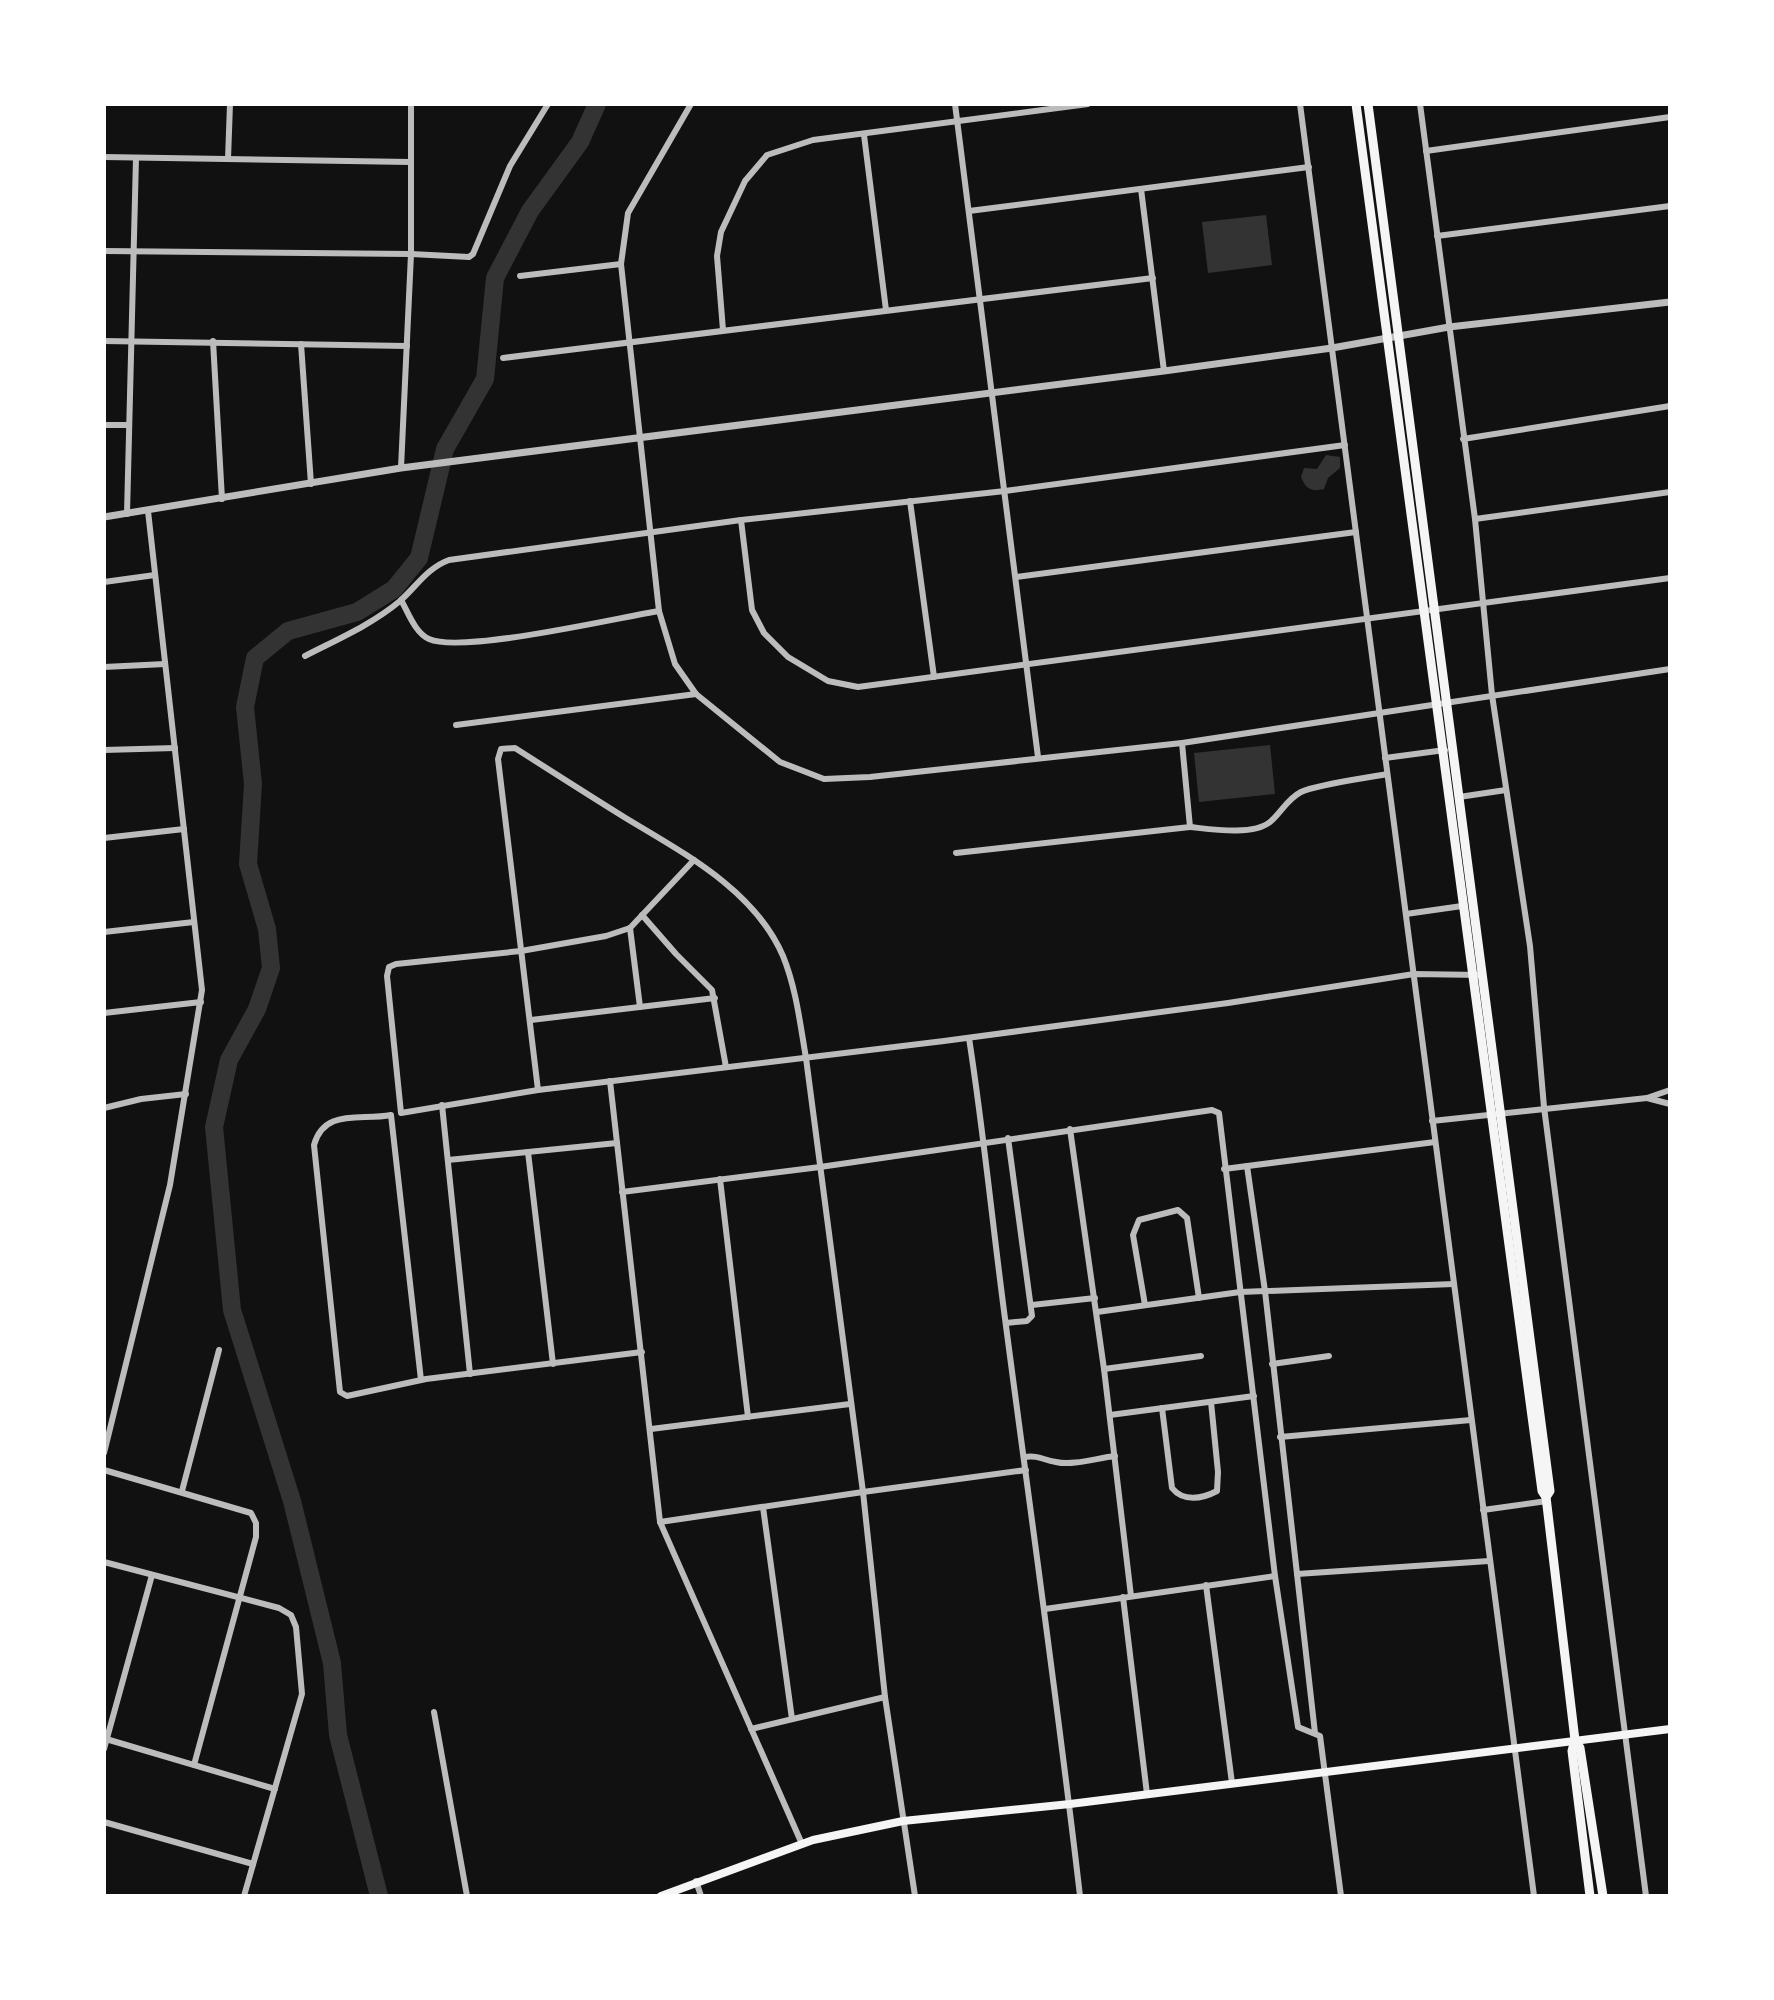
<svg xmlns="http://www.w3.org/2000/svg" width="1774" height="2000" viewBox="0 0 1774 2000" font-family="'PT Sans Narrow',sans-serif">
<rect width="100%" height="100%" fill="#111"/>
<g fill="#333">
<path d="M1266,215L1272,265L1208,273L1202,222Z"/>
<path d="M1326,455L1340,457V468L1328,478L1324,489C1311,492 1306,489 1301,477L1304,468L1317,469Z"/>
<path d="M1270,745L1275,794L1199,802L1194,753Z"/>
</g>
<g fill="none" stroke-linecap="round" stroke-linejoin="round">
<path stroke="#333" stroke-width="18" d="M379,1896L338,1735L332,1663L292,1501L232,1310L214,1127L229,1060L257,1009L271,968L267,929L248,864L253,784L245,707L255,658L288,631L357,612L394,589L419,558L445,449L485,379L495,278L530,211L580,142L597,104"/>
<g stroke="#bcbcbc" stroke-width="6">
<path d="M691,104L628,213L621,264L659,611L675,664L696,694L780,762L824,779L870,777L1182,743L1670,669"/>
<path d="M955,104L1038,757"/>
<path d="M1300,104L1534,1896"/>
<path d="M1420,104L1475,519L1492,695L1530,946L1544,1107L1646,1896"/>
<path d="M864,135L886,310"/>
<path d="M1426,151L1670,117"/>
<path d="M104,157L410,162"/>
<path d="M228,159L230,104"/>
<path d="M1141,189L1164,371"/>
<path d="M969,211L1309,167"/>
<path d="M1437,236L1670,206"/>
<path d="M104,251L411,254L469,257L473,254L510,166L548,104"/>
<path d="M520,276L621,264"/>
<path d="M723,330L717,256L721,232L745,181L767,155L813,140L1088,104"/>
<path d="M104,341L407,346"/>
<path d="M213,341L222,499"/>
<path d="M301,344L311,484"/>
<path d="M503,358L1153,278"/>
<path d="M104,425H129"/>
<path d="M1463,439L1670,406"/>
<path d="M401,468L411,254V104"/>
<path d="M910,501L934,677"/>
<path d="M127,514L136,158"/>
<path d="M1475,519L1670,492"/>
<path d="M741,520L752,610L764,633L788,657L828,681L858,687L1670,578"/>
<path d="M1016,577L1356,532"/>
<path d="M104,582L155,575"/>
<path d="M401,600C408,612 415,633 429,639C462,654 616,618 659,611"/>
<path d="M305,656C338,639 371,625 400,601C416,587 427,568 449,560L741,520L1005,491L1345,445"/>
<path d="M104,667L165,664"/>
<path d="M456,725L696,694"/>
<path d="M104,750L175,748"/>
<path d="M1385,758L1445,750"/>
<path d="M1459,797L1506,790"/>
<path d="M1190,827C1210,829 1253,836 1270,822C1281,813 1287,799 1301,792C1318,784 1367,778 1387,774"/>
<path d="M104,838L184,829"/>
<path d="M956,853L1190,827L1182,743"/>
<path d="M694,860L630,928L606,936L521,951L396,964L389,967L387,976L401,1113L538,1090L944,1041L1228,1003L1414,974L1481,975"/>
<path d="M1406,914L1462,906"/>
<path d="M642,915L676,954L712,990L726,1067"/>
<path d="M630,928L640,1007"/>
<path d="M104,932L194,922"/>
<path d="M104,1013L201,1002"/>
<path d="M531,1020L715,998"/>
<path d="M969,1038C984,1134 993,1230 1006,1326C1031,1516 1058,1706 1080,1896"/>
<path d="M610,1081L660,1522L802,1844"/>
<path d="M538,1090L498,759L501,749L515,748C551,771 587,794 624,817C683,853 754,889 783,956C796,988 800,1023 806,1058L863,1492L885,1697L915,1896"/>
<path d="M1647,1098L1670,1104"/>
<path d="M442,1105L470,1374"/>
<path d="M104,1108L141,1099L186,1094"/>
<path d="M1432,1121L1647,1098L1670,1090"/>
<path d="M1070,1129L1104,1369L1131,1596"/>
<path d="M528,1152L553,1364"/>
<path d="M448,1160L617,1143"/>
<path d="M1247,1166L1265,1291L1315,1733"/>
<path d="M1224,1169L1435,1142"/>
<path d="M720,1179L748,1417"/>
<path d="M622,1192L820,1167L1212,1110L1219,1113L1275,1576L1298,1727L1320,1736L1341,1896"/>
<path d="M1032,1305L1095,1298"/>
<path d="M1145,1305L1133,1235L1139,1220L1178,1210L1187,1218L1199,1298"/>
<path d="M1097,1312L1240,1292L1454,1284"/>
<path d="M1006,1323L1027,1321L1032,1316L1008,1138"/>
<path d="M1272,1364L1329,1356"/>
<path d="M1104,1369L1201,1356"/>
<path d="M421,1380L391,1115C360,1121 324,1108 314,1145L340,1392L347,1396L426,1379L642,1352"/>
<path d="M1162,1408L1172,1488C1183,1502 1202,1499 1217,1491L1218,1472L1211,1402"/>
<path d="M1110,1415L1254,1396"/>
<path d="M651,1429L850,1404"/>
<path d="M1280,1437L1471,1420"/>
<path d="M104,1453L170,1185L202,990L148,511"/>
<path d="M1024,1457C1040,1455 1042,1460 1056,1462C1073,1466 1097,1458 1115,1456"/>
<path d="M104,1470L251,1513L256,1523V1537L194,1765"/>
<path d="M182,1491L219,1350"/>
<path d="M763,1507L792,1719"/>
<path d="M1483,1510L1547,1501"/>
<path d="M660,1522L863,1492L1026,1470"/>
<path d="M104,1562L279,1608L291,1615L296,1627L302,1694L244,1896"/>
<path d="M1297,1574L1489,1561"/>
<path d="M1206,1585L1232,1783"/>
<path d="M1123,1597L1147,1794"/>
<path d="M1045,1609L1275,1576"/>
<path d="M434,1712L467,1896"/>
<path d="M751,1729L885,1697"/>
<path d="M106,1739L275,1789"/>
<path d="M104,1749L152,1575"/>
<path d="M104,1822L253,1864"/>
<path d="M696,1881L701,1896"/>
</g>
<path stroke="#bcbcbc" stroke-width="7" d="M104,517L401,468L1164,371L1332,348L1449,327L1670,302"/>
<path stroke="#f5f5f5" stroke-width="8" d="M661,1896L813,1840L903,1821L1070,1804L1670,1729"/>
<g stroke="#f5f5f5" stroke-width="9">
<path d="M1356,104L1542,1491L1546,1497L1575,1740L1572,1751L1590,1896"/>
<path d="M1368,104L1550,1491L1546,1497"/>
<path d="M1575,1740L1580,1748L1603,1896"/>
</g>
</g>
<rect width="1774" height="2000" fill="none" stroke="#ffffff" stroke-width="212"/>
</svg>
